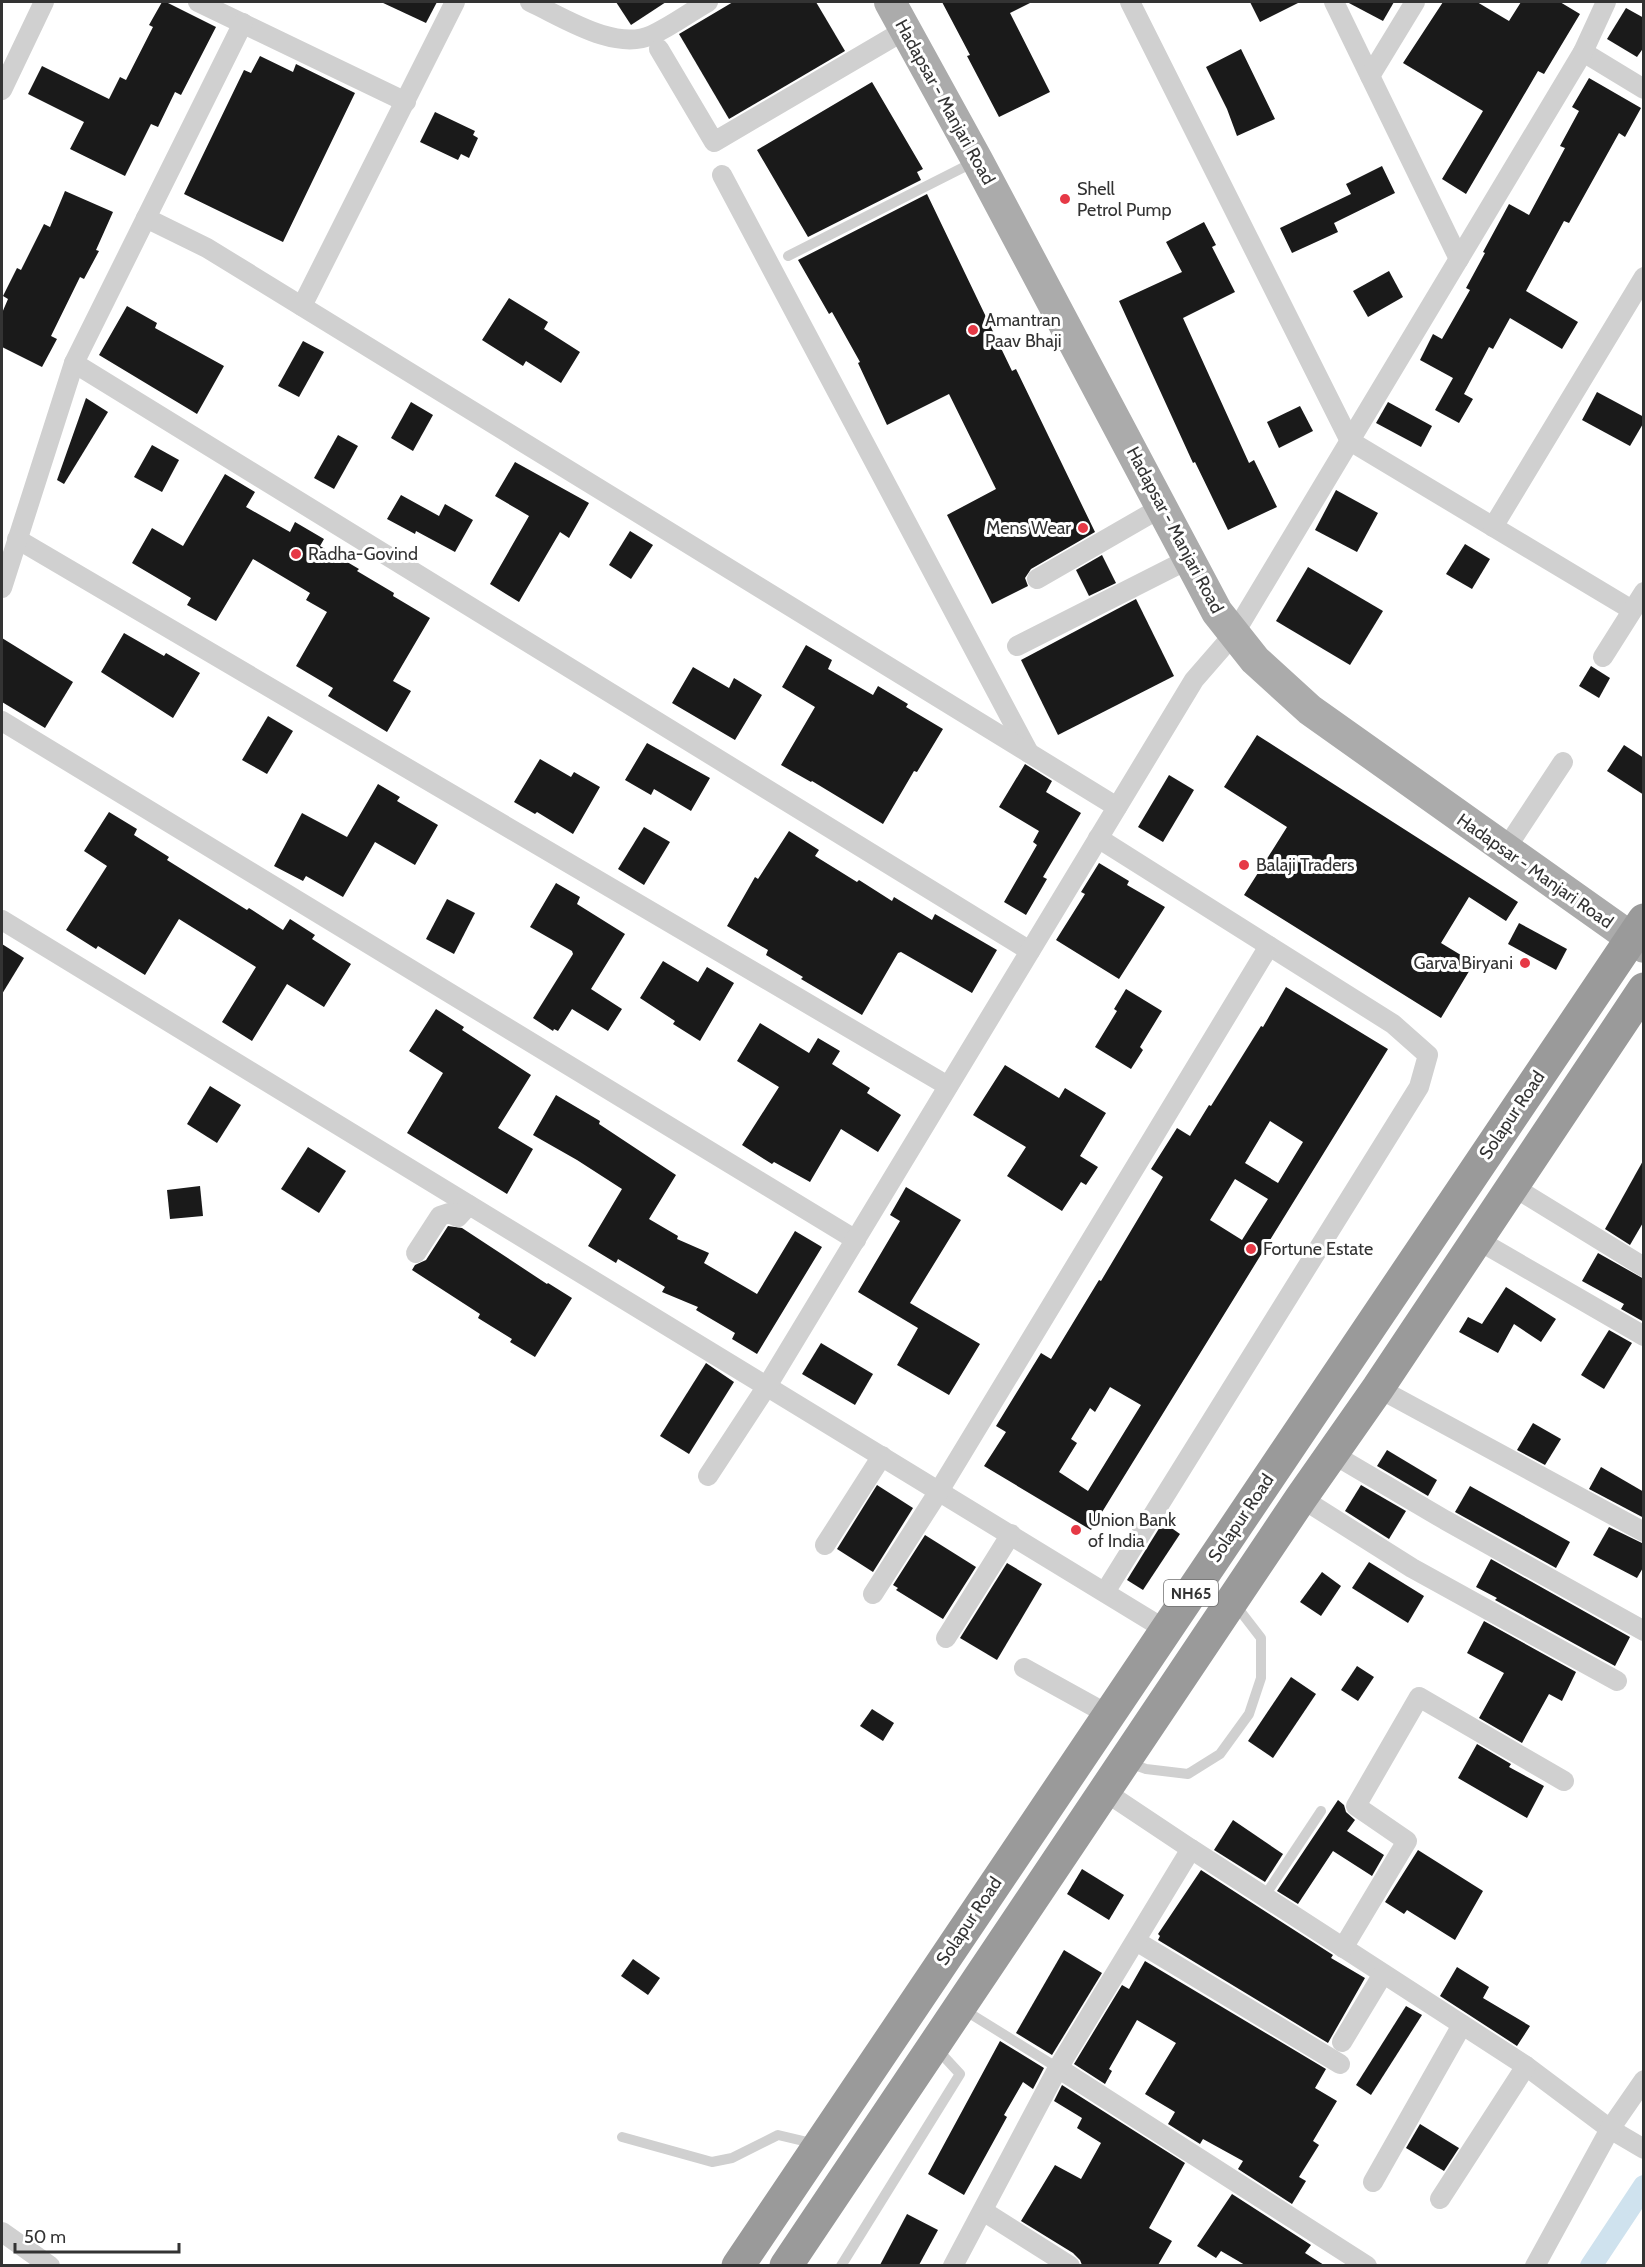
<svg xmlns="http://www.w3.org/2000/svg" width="1645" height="2267" viewBox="0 0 1645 2267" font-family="Cabin,sans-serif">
<rect width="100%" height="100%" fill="#fff"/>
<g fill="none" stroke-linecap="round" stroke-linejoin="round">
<path stroke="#cfe2ee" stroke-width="22" d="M1591,2266L1644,2186"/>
</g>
<g fill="#1a1a1a" fill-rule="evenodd">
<path d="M162,2H166L216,27L181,95L175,92L158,127L151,124L125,176L70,149L84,122L28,94L42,66L109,99L120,77L126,80L153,27L149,25Z"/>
<path d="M381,2H437L426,23Z"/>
<path d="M616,2H666L631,25Z"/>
<path d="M733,2H816L845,51L729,119L679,34Z"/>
<path d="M942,2H1032L1010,13L1050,92L999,117L967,56L970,55Z"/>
<path d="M1250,2H1300L1260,22Z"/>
<path d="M1347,2H1394L1383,21Z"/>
<path d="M1443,2H1477L1509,21L1521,2H1560L1580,14L1544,74L1538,71L1466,194L1442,179L1483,111L1403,63Z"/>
<path d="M1626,8L1644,18V47L1637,57L1607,39Z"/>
<path d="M1241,49L1275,119L1237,136L1227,109L1206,67Z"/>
<path d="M260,56L293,72L296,64L355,93L283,242L184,194L244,70L251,73Z"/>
<path d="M1589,78L1641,108L1625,137L1619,133L1569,223L1564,221L1526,291L1578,322L1562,349L1510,318L1493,349L1489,347L1464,394L1473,399L1459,423L1435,410L1453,378L1420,360L1433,334L1442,339L1470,290L1466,288L1485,253L1483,252L1509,204L1529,215L1565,148L1560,146L1579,111L1572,107Z"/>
<path d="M872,82L923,169L917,172L921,180L808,237L757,150Z"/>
<path d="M435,112L475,131L473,135L478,138L469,158L461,154L458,160L420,142Z"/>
<path d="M1382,166L1395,193L1334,223L1338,232L1292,253L1280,228L1351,194L1346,184Z"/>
<path d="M65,191L113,212L96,250L99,251L84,279L80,277L51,336L57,339L42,367L2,347V313L8,299L3,296L17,268L21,270L44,224L50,227Z"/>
<path d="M927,194L1012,371L1016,369L1095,532L1031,569L1025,578L1028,586L992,604L947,515L996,489L949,394L887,425L858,363L860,362L832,312L829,314L798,260Z"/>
<path d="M1204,222L1216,245L1212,247L1235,292L1183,318L1249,463L1254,460L1277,507L1228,530L1195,462L1193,463L1119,301L1182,272L1166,242Z"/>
<path d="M1389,271L1403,297L1368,317L1353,291Z"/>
<path d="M509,298L548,322L544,329L580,352L561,383L526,361L523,366L482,340Z"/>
<path d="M127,306L157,323L155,328L224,366L197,414L99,355Z"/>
<path d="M303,341L324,352L299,397L278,386Z"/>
<path d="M1597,392L1644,417V422L1630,446L1582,420Z"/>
<path d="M86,398L108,412L64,484L57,480Z"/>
<path d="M411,402L433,415L413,451L391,438Z"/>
<path d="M1388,402L1432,426L1421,447L1376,423Z"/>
<path d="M1300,406L1313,431L1279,448L1267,422Z"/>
<path d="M338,435L358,446L334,489L314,478Z"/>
<path d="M152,445L179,460L162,492L134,477Z"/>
<path d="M515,462L589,503L569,538L560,532L519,602L490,584L529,516L495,496Z"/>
<path d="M225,474L255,492L246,507L290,532L295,522L324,539L320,546L359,569L357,571L394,593L393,596L430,618L393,681L411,691L387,732L328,696L333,688L296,666L327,612L306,600L310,593L253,559L216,621L187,605L191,598L132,563L152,528L183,546Z"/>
<path d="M1336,490L1378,513L1357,552L1315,530Z"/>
<path d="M401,495L439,516L445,504L473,520L455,552L416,531L415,534L387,519Z"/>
<path d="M630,531L653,545L631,579L609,565Z"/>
<path d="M1465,544L1490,559L1472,589L1446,574Z"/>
<path d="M1102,555L1116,583L1089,596L1076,570Z"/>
<path d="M1308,567L1383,611L1350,665L1276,621Z"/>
<path d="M1136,599L1174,676L1058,735L1021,660Z"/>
<path d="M124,633L164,656L166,653L200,673L173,718L101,672Z"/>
<path d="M2,638L73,682L45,728L2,702Z"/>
<path d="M806,645L832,660L828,669L873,695L878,686L908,704L906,707L943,729L917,772L914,771L883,824L812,781L811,782L781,765L815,707L782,687Z"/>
<path d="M1591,666L1610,678L1599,698L1579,686Z"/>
<path d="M693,667L729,688L734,678L762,695L735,740L672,703Z"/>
<path d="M268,716L293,731L267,774L242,760Z"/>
<path d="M1257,735L1518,902L1506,921L1469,897L1441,943L1474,963L1441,1018L1244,895L1287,827L1224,787Z"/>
<path d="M647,743L710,778L691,811L654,789L651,795L625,780Z"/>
<path d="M1624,745L1644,758V795L1607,771Z"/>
<path d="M540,759L571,777L574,772L600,787L573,834L537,812L535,814L514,802Z"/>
<path d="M1025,764L1052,781L1046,792L1081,813L1043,877L1047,879L1026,915L1004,902L1037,845L1033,842L1039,831L999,807Z"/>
<path d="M1169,775L1194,790L1163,842L1138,827Z"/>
<path d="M378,784L400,797L397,801L438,825L415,865L375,842L343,897L306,876L303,881L274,866L302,813L347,837Z"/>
<path d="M109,812L137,829L134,835L169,857L167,860L247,910L249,908L283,930L290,919L315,935L312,939L351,964L324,1007L287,984L252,1041L222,1022L256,967L179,919L145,975L98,946L96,949L66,930L107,866L84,851Z"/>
<path d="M644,827L670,842L644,885L618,869Z"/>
<path d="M789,831L819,850L815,856L857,882L859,880L892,901L894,897L932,920L935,914L997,950L972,993L901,952L898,953L862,1015L801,979L803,977L766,955L768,950L727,926L755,877L758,879Z"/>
<path d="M1099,863L1129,881L1127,885L1165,907L1119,979L1056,940L1085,894L1081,892Z"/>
<path d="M556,883L580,897L577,904L625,934L591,989L622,1009L608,1031L572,1009L558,1031L554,1029L553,1031L533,1018L573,954L572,951L530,927Z"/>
<path d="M447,899L475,913L454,954L426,939Z"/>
<path d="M1519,923L1567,949L1556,970L1508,944Z"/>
<path d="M2,944L24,958L2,994Z"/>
<path d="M663,961L698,982L707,967L734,983L700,1041L673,1024L675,1021L640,998Z"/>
<path d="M1286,987L1388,1049L1091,1530L984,1466L1006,1432L996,1426L1041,1353L1051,1359L1099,1280L1101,1281L1163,1177L1151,1169L1177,1128L1190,1136L1209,1105L1211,1106L1261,1026L1263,1027ZM1270,1121L1303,1142L1278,1183L1245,1163ZM1235,1179L1268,1199L1242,1240L1210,1220ZM1110,1387L1141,1405L1088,1491L1059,1472L1077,1443L1071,1439L1090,1408L1095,1412Z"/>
<path d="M1126,989L1162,1011L1140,1047L1143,1050L1131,1069L1095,1047L1117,1011L1114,1009Z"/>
<path d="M436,1009L464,1027L462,1030L531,1075L498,1128L533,1149L507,1194L407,1133L443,1073L409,1051Z"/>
<path d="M760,1023L809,1053L818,1038L840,1051L832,1064L870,1088L867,1093L901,1115L878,1152L841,1129L810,1182L774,1162L772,1164L742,1145L779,1087L737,1061Z"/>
<path d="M1005,1065L1059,1098L1065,1088L1106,1113L1080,1156L1098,1167L1086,1185L1081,1182L1062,1211L1007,1176L1026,1147L973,1115Z"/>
<path d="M210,1086L241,1105L217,1143L187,1124Z"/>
<path d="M556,1095L600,1121L599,1124L676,1175L649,1219L678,1236L677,1239L709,1253L704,1263L757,1294L795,1231L822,1247L757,1354L732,1339L735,1333L696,1310L698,1307L662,1292L665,1287L618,1259L616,1263L588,1246L622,1189L577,1160L533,1135Z"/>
<path d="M308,1147L346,1171L319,1213L281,1189Z"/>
<path d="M1644,1159V1221L1630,1245L1605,1229Z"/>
<path d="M200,1186L203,1216L170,1219L167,1190Z"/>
<path d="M906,1187L961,1220L910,1303L980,1344L949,1395L897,1365L918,1328L858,1292L900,1221L890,1215Z"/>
<path d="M448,1226L462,1228L547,1284L548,1283L572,1298L535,1357L510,1342L512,1339L478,1318L480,1314L412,1270L415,1265L426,1260Z"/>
<path d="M1598,1253L1644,1279V1322L1621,1309L1624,1304L1582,1281Z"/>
<path d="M1506,1287L1556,1319L1541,1342L1514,1324L1498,1353L1459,1332L1468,1317L1482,1324Z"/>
<path d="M1609,1330L1632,1343L1604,1389L1581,1375Z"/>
<path d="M821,1343L873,1374L855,1405L802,1374Z"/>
<path d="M706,1363L734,1382L689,1454L660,1436Z"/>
<path d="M1533,1423L1561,1439L1545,1465L1517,1450Z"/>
<path d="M1387,1450L1437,1480L1428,1496L1377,1466Z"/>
<path d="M1601,1467L1644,1492V1518L1589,1489Z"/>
<path d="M877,1485L913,1508L873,1572L837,1549Z"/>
<path d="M1361,1485L1406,1511L1389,1539L1345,1511Z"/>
<path d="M1470,1486L1570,1542L1556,1568L1455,1512Z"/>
<path d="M1163,1522L1180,1534L1143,1590L1127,1580Z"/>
<path d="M1609,1527L1644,1544V1566L1637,1578L1593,1555Z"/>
<path d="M925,1535L976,1567L943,1619L896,1590L898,1588L893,1585Z"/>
<path d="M1491,1559L1630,1637L1615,1666L1495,1600L1497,1598L1476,1587Z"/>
<path d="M1369,1562L1424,1596L1408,1623L1352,1588Z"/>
<path d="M1007,1563L1042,1584L997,1660L960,1638Z"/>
<path d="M1322,1572L1341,1586L1321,1616L1300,1602Z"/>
<path d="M1484,1621L1576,1672L1562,1701L1549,1694L1522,1743L1479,1718L1504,1673L1467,1653Z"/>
<path d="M1357,1666L1374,1677L1358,1701L1341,1690Z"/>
<path d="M1291,1677L1316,1694L1273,1758L1248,1741Z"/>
<path d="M872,1709L894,1723L883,1741L860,1726Z"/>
<path d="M1477,1744L1511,1764L1509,1767L1544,1786L1527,1818L1458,1778Z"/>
<path d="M1338,1800L1344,1805L1346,1812L1355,1820L1347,1831L1384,1855L1372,1876L1333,1851L1298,1904L1277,1891Z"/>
<path d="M1233,1820L1283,1854L1265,1882L1214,1850Z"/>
<path d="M1418,1850L1483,1891L1455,1940L1407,1910L1404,1914L1385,1902Z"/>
<path d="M1082,1869L1124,1895L1109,1920L1067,1894Z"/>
<path d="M1201,1870L1333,1955L1331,1958L1365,1978L1328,2043L1158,1940L1160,1936L1158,1934Z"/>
<path d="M1064,1950L1102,1973L1052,2055L1016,2033Z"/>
<path d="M633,1959L660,1978L648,1995L621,1976Z"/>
<path d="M1145,1961L1326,2069L1315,2088L1337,2101L1313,2141L1319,2145L1299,2177L1306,2181L1292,2204L1238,2169L1243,2161L1203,2139L1200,2144L1168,2124L1175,2112L1145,2094L1176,2043L1137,2020L1109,2069L1112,2071L1105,2084L1074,2064L1122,1985L1129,1989Z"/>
<path d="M1457,1967L1489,1987L1483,1998L1530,2026L1517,2046L1440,1996Z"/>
<path d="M1406,2006L1422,2015L1371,2095L1356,2085Z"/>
<path d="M1000,2041L1044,2068L1033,2089L1023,2082L1004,2115L1007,2117L964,2195L928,2174Z"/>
<path d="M1062,2085L1185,2163L1149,2228L1172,2241L1158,2265H1082L1080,2260L1073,2253L1021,2221L1055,2165L1081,2179L1101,2143L1077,2128L1082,2118L1054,2101Z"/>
<path d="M1420,2124L1459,2148L1444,2171L1406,2148Z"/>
<path d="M1232,2194L1311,2245L1305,2253L1324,2265H1245L1221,2251L1216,2258L1197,2246Z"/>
<path d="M907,2214L938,2230L919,2265H880Z"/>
</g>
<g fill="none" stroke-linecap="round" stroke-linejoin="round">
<g stroke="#d0d0d0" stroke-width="10">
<path d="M788,256L974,162"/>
<path d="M1129,1763L1146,1769L1188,1774L1220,1754L1249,1714L1261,1678V1638L1234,1603"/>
<path d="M1264,1897L1321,1811"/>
<path d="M961,2008L1058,2068"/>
<path d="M622,2137L712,2162L732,2158L778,2135L816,2144"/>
<path d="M841,2266L960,2074L936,2048"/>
</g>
<g stroke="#d0d0d0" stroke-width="20">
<path d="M198,2L406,102"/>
<path d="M530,2C563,17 615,52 652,35C672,26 690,12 708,2"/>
<path d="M1130,2L1350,441L1632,610"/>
<path d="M1334,2L1459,259"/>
<path d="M659,49L714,142L905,30"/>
<path d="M1583,52L1644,89"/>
<path d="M1370,76L1415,2"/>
<path d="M2,90L44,2"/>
<path d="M722,175L1029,753"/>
<path d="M146,218L207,248L1117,807"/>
<path d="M302,306L455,2"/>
<path d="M74,363L1030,951"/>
<path d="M1493,527L1644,277"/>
<path d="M17,539L948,1086"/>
<path d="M1037,579L1162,507"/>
<path d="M2,588L74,363L243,23"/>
<path d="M1017,646L1189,559"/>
<path d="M1603,657L1644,592"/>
<path d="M2,721L856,1240"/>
<path d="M1098,838L1393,1024L1428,1055L1419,1087L1105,1592"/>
<path d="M1505,850L1563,762"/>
<path d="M2,920L1166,1630"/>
<path d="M1512,1186L1644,1267"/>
<path d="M1476,1239L1644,1336"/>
<path d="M416,1253L440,1216L449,1213L458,1217L469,1205"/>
<path d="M1378,1388L1644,1532"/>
<path d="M1331,1453L1445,1520L1644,1631"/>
<path d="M708,1476L767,1386L1194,680L1234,634L1583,52L1606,2"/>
<path d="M1301,1498L1412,1568L1617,1681"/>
<path d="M825,1545L882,1456"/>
<path d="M873,1594L939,1491L1269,946"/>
<path d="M946,1638L1011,1534"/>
<path d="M1024,1668L1109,1715"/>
<path d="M1191,1849L1526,2066L1610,2129L1644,2149"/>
<path d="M1136,1941L1340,2064"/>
<path d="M1343,1948L1407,1841L1356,1806L1419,1697L1564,1781"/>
<path d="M1342,2042L1383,1974"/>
<path d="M1058,2068L1367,2266"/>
<path d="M1373,2182L1462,2025"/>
<path d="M1440,2199L1526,2066"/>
<path d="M983,2211L1070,2266"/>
<path d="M2,2232L50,2266"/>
<path d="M953,2266L1058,2068L1191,1849L1104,1791"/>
<path d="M1535,2266L1610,2129L1644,2080"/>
</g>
<path stroke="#ababab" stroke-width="32" d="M890,2L977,160L1217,612L1255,660L1310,710L1644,947"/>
<g stroke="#9a9a9a" stroke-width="33">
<path d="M738,2266L1644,920"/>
<path d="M786,2266L1301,1498L1378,1388L1644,989"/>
</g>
</g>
<g fill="#e63946" stroke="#fff" stroke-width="2">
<circle cx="1065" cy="199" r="6"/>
<circle cx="973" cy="330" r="6"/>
<circle cx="1083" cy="528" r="6"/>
<circle cx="296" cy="554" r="6"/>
<circle cx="1244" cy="865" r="6"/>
<circle cx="1525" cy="963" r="6"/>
<circle cx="1251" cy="1249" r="6"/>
<circle cx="1076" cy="1530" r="6"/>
</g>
<g text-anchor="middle" stroke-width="6" stroke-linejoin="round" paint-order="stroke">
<rect fill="#fff" stroke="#707070" stroke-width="1.5" x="1164" y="1580" width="54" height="26" rx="4.5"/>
<g font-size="16" font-weight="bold" fill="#333">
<text x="1191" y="1599">NH65</text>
</g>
<g font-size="18" fill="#333" stroke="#fff">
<text transform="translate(945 102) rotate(61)" y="6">Hadapsar - Manjari Road</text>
<text transform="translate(1175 530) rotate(62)" y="6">Hadapsar - Manjari Road</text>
<text transform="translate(1535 871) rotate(35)" y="6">Hadapsar - Manjari Road</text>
<text transform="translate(1512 1115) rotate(-56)" y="6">Solapur Road</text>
<text transform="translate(1241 1518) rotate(-56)" y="6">Solapur Road</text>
<text transform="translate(969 1921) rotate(-56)" y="6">Solapur Road</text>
</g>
<g font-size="18" fill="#333" stroke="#fff" text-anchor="start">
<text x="1077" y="195">Shell<tspan x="1077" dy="21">Petrol Pump</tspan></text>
<text x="985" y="326">Amantran<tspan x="985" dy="21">Paav Bhaji</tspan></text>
<text x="1071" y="534" text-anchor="end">Mens Wear</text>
<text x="308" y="560">Radha-Govind</text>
<text x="1256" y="871">Balaji Traders</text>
<text x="1513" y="969" text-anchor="end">Garva Biryani</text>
<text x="1263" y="1255">Fortune Estate</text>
<text x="1088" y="1526">Union Bank<tspan x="1088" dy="21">of India</tspan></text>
</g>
</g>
<rect width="1645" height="2267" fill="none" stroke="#333333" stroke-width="6"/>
<path d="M15 2243v9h164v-9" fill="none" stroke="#333333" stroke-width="3"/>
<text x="24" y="2243" font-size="18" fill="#333333" stroke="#ffffff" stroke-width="4.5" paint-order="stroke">50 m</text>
</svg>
